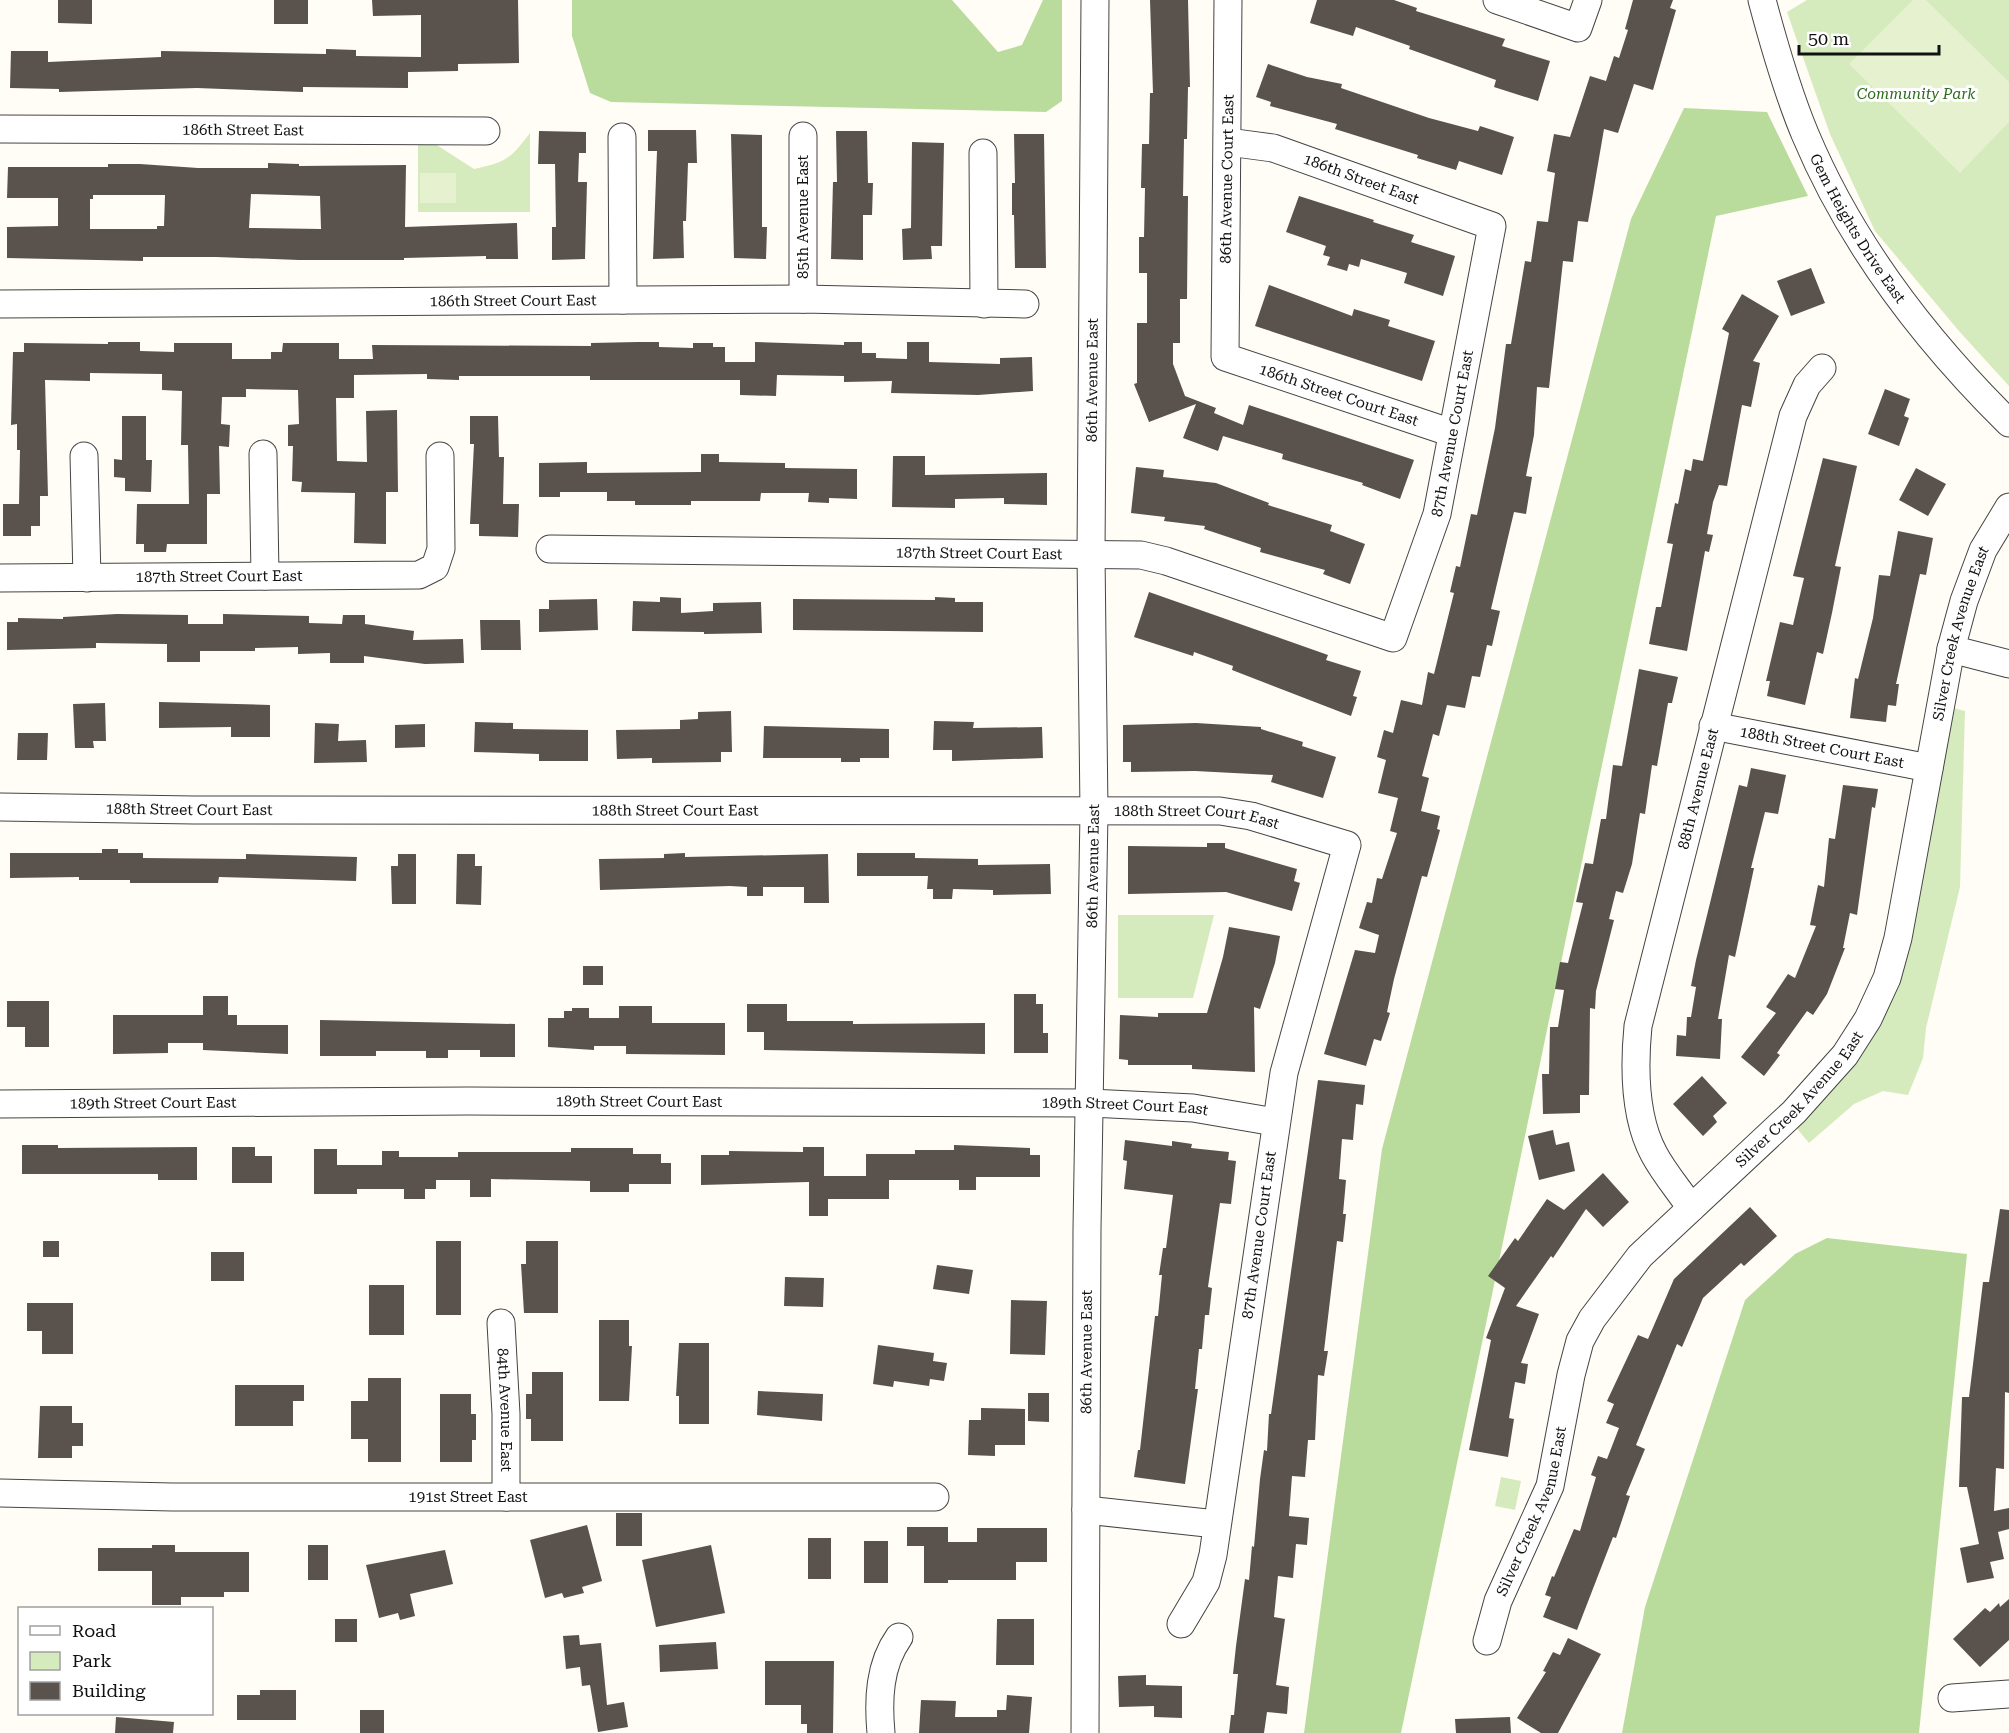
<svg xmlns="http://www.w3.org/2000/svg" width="2009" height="1733" viewBox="0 0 2009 1733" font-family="'Roboto Serif',serif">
<rect width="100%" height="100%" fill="#fffdf5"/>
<g fill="#d5ebbd">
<path d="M1807,0H2009V386L1959,331L1875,231L1830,134L1787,12Z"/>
<path d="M530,133V212H418V142H432L474,169C507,162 510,159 530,133Z"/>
<path d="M1950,707L1965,711L1960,887L1926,1028L1923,1058L1908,1095L1883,1091L1854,1104L1809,1143L1794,1125L1859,1049Z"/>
<path d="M1118,915H1214L1193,998H1118Z"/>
<path d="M1501,1477L1521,1481L1515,1510L1495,1506Z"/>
</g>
<g fill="#b9dc9c">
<path d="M572,0H952L998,52L1022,45L1043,0H1062V101L1046,112L611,102L590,93L572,36Z"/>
<path d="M1684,108L1767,112L1808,196L1716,216L1401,1733H1304L1382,1149L1631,219Z"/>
<path d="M1827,1238L1967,1254L1919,1733H1622L1645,1607L1745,1300L1795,1254Z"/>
</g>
<g fill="#e6f2cf">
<path d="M1913,0H1926L2009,82V122L1960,173L1849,64Z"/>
<rect x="420" y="173" width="36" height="30"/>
</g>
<g fill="#5a524d" fill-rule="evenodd">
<path d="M58,0H92V24L58,23Z"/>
<rect x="274" y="0" width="34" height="24"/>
<path d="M372,0H518L519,63L458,64V71L408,72V88L303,87V92L197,88L59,92V89L10,88L11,51H48V62L161,57V51L326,54V49L356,50V56L421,57V15L373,16Z"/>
<path d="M1150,0H1188L1190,87H1188L1187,139H1184L1183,196H1188L1187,299H1180V343H1173V364L1185,396L1216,408L1214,413L1243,425L1249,405L1414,460L1400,499L1362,485L1363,483L1282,459L1283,454L1223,436L1218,451L1183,438L1196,404L1149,422L1134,384L1137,383V323H1147V273H1139V237H1144L1145,188H1141L1142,144H1149L1150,93H1153Z"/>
<path d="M1317,0H1394L1417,8L1416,11L1505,39L1502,46L1550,61L1538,101L1494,87L1496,80L1409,49L1410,46L1356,27L1353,36L1310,23Z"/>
<path d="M1633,0H1673L1670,8L1676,10L1653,90L1634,84L1618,133L1604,129L1588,222L1578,221L1573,262L1563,261L1549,388L1537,387L1534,435L1526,476L1532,477L1526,514L1514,512L1491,609L1500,611L1492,646L1487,645L1480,677L1472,676L1465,708L1447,705L1439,736L1433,734L1422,776L1429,778L1421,811L1440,816L1437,829L1440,830L1427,877L1422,876L1394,979L1387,1012L1390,1013L1381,1041L1374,1039L1366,1066L1324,1054L1355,950L1375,953L1379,935L1359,928L1367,902L1372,903L1377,878L1382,879L1397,833L1390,831L1398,798L1378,793L1386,760L1377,757L1384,730L1393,733L1401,700L1422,705L1428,672L1434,674L1454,593L1450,592L1456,566L1460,567L1471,514L1477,515L1495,428L1506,344H1511L1525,261L1531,262L1537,221L1548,222L1555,173L1547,171L1554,134L1570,137L1590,76L1606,81L1614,56L1619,58L1628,30L1625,29Z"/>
<path d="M1268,64L1307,77L1342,84L1341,88L1429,118L1478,131L1480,126L1514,137L1502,175L1459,161L1456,170L1417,158L1418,155L1335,129L1337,124L1270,106L1271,102L1256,97Z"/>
<path d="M648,130H696L697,163H688L686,221H683L684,258L653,259L657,151H648Z"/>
<path d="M539,131L586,132V153H579L578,182H587L585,259L552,260V227H556L555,164H538Z"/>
<path d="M836,131H867L868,183H873L872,215H863V260L831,259L833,182H837Z"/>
<path d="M731,134L762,135V227H767L766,259L734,258Z"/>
<path d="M1014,134H1044L1046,268H1015L1014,215H1012V183H1015Z"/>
<path d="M912,142L944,143L942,246H931L932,259L903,260L902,229L911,228Z"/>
<path d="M268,163L299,164V166L406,165L405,227L517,223L518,259H486V256L404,258V260H299L216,257H143V261L7,258V227L58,226V198H7L8,167H108V164H140L198,168H268ZM251,194L320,196L321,229L249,228ZM93,195H165L164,226H157V229H90V199H93Z"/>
<path d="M1299,196L1374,220L1373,222L1414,235L1411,242L1455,256L1443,296L1404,283L1407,273L1361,259L1359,267L1349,264L1347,271L1327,265L1330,257L1323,255L1326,246L1286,232Z"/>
<path d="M1811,268L1825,303L1791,316L1777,281Z"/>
<path d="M1269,285L1352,316L1354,309L1390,320L1388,326L1435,341L1422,381L1255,326Z"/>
<path d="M1742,294L1779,316L1753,361L1760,363L1751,407L1742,405L1727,486L1719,485L1713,502L1707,534L1713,535L1709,552L1705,551L1687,651L1649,644L1656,607H1661L1673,544L1667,543L1675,503L1678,504L1685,469L1691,471L1693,459L1703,461L1729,333L1722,329Z"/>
<path d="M108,342H140V351L174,352V343H232V359H271V352H282L283,343H339V359H373L372,345L591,346V343L638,342H659V347L693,348V343H713V347H725V362H755V342L844,345V342H862V353H876V358L907,359V342H929V362L1000,364V358L1032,357L1033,391L978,395L891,393L892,381L844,382V376L777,375L776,396L740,395V380H590V376H459V380L427,379V374L354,375V398H336L337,461L367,462L366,411L397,410L398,492H386V544L354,543L355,493L301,492L302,482L292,481L293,446H288V425L299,424L298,390L246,389V397H222L221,424L230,425L229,447L219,446L220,494H207V544H167L166,552H144V544H136L137,504H189L188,445H181L182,391L162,390V374L90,373V381L45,380L48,496H40V526H31V536H3V504H19L20,450H17V424L11,425L13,352H24V343L108,344Z"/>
<path d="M1885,389L1910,399L1904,416L1909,418L1899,446L1868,434Z"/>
<path d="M122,416H146V460H152L151,492L125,491V478L114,477V459L122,460Z"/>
<path d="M470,416H498L499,457H504L503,504H519L518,537L479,536V524H470L474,444H470Z"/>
<path d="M701,454H719V462L785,463V468L857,469V499L829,498V503L808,502L809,493H761L760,501H691V505H635V501H607V492H560V497H539V463L587,462V473L701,472Z"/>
<path d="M893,456H925V475L1047,473V505L1004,504V498L955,499V508L892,507Z"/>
<path d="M1823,458L1857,466L1835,566L1841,567L1832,613L1823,654L1817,652L1805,705L1767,696L1770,681H1766L1780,622L1793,625L1804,578L1793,576Z"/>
<path d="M1136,467L1164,470L1163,477L1216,483L1269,503L1268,505L1332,525L1330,531L1365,544L1350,584L1323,574L1325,570L1260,552L1261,548L1204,529L1205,526L1164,521L1165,517L1131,513Z"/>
<path d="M1916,468L1946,484L1928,516L1899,500Z"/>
<path d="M1898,531L1933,538L1926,575L1920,574L1896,684H1899L1896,706L1888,705L1886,722L1850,718L1855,678L1858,679L1873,618L1879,575L1890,576Z"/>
<path d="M1149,592L1328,655L1326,660L1361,671L1353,696L1357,697L1351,716L1232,670L1233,666L1194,652L1193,656L1134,637Z"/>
<path d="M660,597L681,598V613L713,611V603L761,602L762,633L704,634V632L632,631L633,601L660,602Z"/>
<path d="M935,597L955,598V602H983V632L793,630V599L935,600Z"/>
<path d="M597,599L598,630L539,632V609H549V600Z"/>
<path d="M117,614L188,615V624H223V614L309,616V623L342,624L343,615H365V624L414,631L413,640L463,639L464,663L425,664L364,656V663H330V653L298,654V647L255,648V651H200V662H167V644L96,643V648L7,650V622H18V618L63,619V617Z"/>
<path d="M480,620H520L521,650H481Z"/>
<path d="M1639,669L1678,677L1672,703H1668L1657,766L1652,765L1645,814L1640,813L1632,864L1623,893L1616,891L1609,919L1614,920L1596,991L1595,1009L1590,1008L1589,1095H1580V1113L1543,1114L1542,1074H1549L1550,1027H1558L1564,990L1555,989L1560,962L1568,963L1583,903L1576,902L1585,863L1593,864L1601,819H1606L1613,765L1622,766Z"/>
<path d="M159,702L270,705V737H231V727L159,728Z"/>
<path d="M105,703L106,741H93L94,748H75L73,704Z"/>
<path d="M731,711L732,752H721V762L652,763V758L617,759L616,730L680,729V720L698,719V712Z"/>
<path d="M934,721L974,722L973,728L1042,727L1043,758L952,761V750H933Z"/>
<path d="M475,722L513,723V729L588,730V761H539V754L474,752Z"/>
<path d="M315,723L339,724L338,741L366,740L367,762L314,763Z"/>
<path d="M1196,723L1261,727V729L1303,742L1302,746L1336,757L1323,798L1271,782L1273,775L1195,771L1131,772V762H1123V725Z"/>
<path d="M425,724V747L395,748V725Z"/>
<path d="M764,726L889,729V758H860V762H841V758H763Z"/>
<path d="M18,733H48L47,760H17Z"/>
<path d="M1751,768L1786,775L1778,814L1765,812L1751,868H1754L1735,957L1729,955L1718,1019H1722L1720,1059L1676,1056L1677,1035L1686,1036L1687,1017H1691L1696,987L1691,986L1696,960L1739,785L1747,787Z"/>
<path d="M1843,785L1878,789L1875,808L1872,807L1857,915L1850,913L1843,948H1845L1827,994L1813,1015L1807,1011L1777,1053L1780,1055L1764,1076L1741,1057L1776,1013L1766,1007L1788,974L1795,978L1816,926L1810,925L1818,885L1824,887L1829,838L1835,839Z"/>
<path d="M1207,843H1225V848L1297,869L1294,881L1300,883L1292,911L1226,892L1128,894V846L1207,847Z"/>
<path d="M102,849H118V853H143V858L246,859V854L357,857L356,881L219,877L218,883H130V880H79V877L10,878V853H102Z"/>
<path d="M685,853V857L828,854L829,903H804V887H763V896H747V887L730,886L600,890L599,859L664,858V854Z"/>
<path d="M857,853H915V858L978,859V865L1050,864L1051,894L993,895V890L953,889L952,899H933V889H927L928,876H857Z"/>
<path d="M398,854H416V904H392L391,866H398Z"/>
<path d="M457,854H475V866H482L481,905L456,904Z"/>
<path d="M1229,927L1280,936L1275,963L1260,1009L1254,1007L1255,1072L1192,1069V1065H1128V1060L1119,1059L1120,1015L1158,1017V1013H1207L1223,957Z"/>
<rect x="583" y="966" width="20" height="19"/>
<path d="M1014,994H1036V1004H1043V1033H1048V1053H1014Z"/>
<path d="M203,996H228V1015H237V1025H288V1054L203,1050V1043H168V1053L113,1054V1015H203Z"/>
<path d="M7,1001H49V1047H25V1027H7Z"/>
<path d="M747,1004H787V1021H853V1024L985,1023V1054L764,1050V1032H747Z"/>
<path d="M619,1006H652V1023H725V1055L626,1054V1046H594V1050L548,1047V1018H564V1011H572V1008H589V1018H619Z"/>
<path d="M320,1020L515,1024V1057H480V1050H448V1058H426V1051H376V1056H320Z"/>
<path d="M1702,1076L1727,1103L1713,1116L1717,1122L1703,1136L1673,1104Z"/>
<path d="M1318,1080L1365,1085L1363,1105L1356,1104L1353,1140L1342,1139L1339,1179L1346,1180L1343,1214H1346L1343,1242L1337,1241L1324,1351H1328L1324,1376L1318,1375L1315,1440H1308L1305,1477L1292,1476L1289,1516L1309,1518L1307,1545L1296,1544L1293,1578L1278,1576L1274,1617L1285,1619L1276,1685L1289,1687L1287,1714L1267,1712L1264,1733H1229L1231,1715H1234L1238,1674H1233L1236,1646L1245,1579L1249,1580L1252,1546L1254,1547L1260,1479L1264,1450L1267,1451L1269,1414H1271Z"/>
<path d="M1553,1130L1556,1145L1569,1142L1575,1171L1539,1180L1528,1136Z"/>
<path d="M1125,1140L1172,1146V1141L1192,1144L1191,1148L1229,1152L1228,1160L1236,1161L1231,1204L1220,1203L1208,1287L1212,1288L1209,1315H1205L1202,1349H1199L1195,1389H1198L1185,1484L1134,1477L1138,1450H1140L1155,1316H1158L1162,1275H1159L1163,1248H1166L1173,1195L1124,1189L1127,1161L1123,1160Z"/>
<path d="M22,1145H58V1148L197,1147V1180H158V1174H22Z"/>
<path d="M954,1145L1030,1148V1155H1040V1177H976V1190H959V1180H889V1199H828V1216H809V1182L701,1185V1155H729V1151L803,1152V1147H824V1176H866V1154H915V1150H954Z"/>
<path d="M232,1147H255V1156H272V1183H232Z"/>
<path d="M571,1148H633V1154H661V1163H671V1184H629V1192H590V1181L491,1179V1197H470V1180H436V1189H425V1199H404V1189H357V1194H314V1149H337V1165H382V1151H399V1157H458V1152H571Z"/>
<path d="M1603,1173L1629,1202L1603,1227L1586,1209L1553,1258L1551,1256L1516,1306L1539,1314L1521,1363L1528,1364L1525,1384L1515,1382L1509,1418L1514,1419L1508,1457L1469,1450L1491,1340L1486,1338L1505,1288L1488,1276L1515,1238L1518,1241L1547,1199L1564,1210Z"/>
<path d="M1750,1207L1777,1236L1744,1266L1741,1263L1703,1298L1682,1347L1677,1344L1636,1445L1645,1449L1626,1495L1630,1496L1616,1538L1613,1537L1577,1630L1543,1617L1551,1597L1545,1595L1552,1576L1554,1577L1574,1529L1580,1531L1596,1477L1591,1475L1598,1456L1607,1459L1619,1428L1606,1423L1614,1404L1607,1401L1638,1335L1648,1339L1674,1279Z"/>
<path d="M2000,1209L2009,1210V1393L2005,1392L2004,1469L1996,1468L1994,1511L2009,1508V1529L1998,1532L2004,1559L1990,1562L1994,1578L1967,1583L1960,1548L1979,1544L1967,1487H1959L1962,1397H1969L1983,1282H1989Z"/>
<rect x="43" y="1241" width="16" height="16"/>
<rect x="436" y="1241" width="25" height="74"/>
<path d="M526,1241H558V1313H524L521,1264H526Z"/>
<rect x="211" y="1252" width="33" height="29"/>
<path d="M937,1265L973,1270L969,1294L933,1289Z"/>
<path d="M785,1277L824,1278L823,1307L784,1306Z"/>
<rect x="369" y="1285" width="35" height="50"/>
<path d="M1011,1300L1047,1301L1045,1355L1010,1354Z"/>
<path d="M27,1303H73V1354H42V1331H27Z"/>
<path d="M599,1320H629V1346H632L629,1401H599Z"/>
<path d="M679,1343H709V1424H679V1396H676Z"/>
<path d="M878,1345L934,1353L933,1361L947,1363L944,1381L930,1379L929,1386L894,1381L893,1387L873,1384Z"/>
<path d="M532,1372H563V1441H531V1419H526V1394H532Z"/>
<path d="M368,1378H401V1462H368V1439H351V1401H368Z"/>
<path d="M235,1385H304V1401H293V1426H235Z"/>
<path d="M758,1391L823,1394L822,1421L757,1415Z"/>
<path d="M1028,1393H1049V1422L1028,1421Z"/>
<path d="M440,1394H471V1414H476V1440H472V1462H440Z"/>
<path d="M40,1406H72V1423H83V1446H72V1458H38Z"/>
<path d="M981,1408L1025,1409V1445H995V1456L968,1455L969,1420H981Z"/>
<rect x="616" y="1513" width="26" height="33"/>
<path d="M587,1525L602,1581L582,1587L584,1593L564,1598L562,1593L545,1598L530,1540Z"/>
<path d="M907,1527H948V1542H977V1528H1047V1562H1016V1580H948V1583H924V1546H907Z"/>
<rect x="808" y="1538" width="23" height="41"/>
<rect x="864" y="1541" width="24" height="42"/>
<path d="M152,1545H175V1552H249V1592H224V1597H181V1605H152V1571H98V1548H152Z"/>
<rect x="308" y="1545" width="20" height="35"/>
<path d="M711,1545L725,1613L656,1627L642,1560Z"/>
<path d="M445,1550L453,1584L410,1594L415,1616L400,1620L398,1613L379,1618L366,1565Z"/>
<path d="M2009,1599V1640L1980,1667L1953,1639L1985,1608L1990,1612L1999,1603L2000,1607Z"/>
<rect x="335" y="1619" width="22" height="23"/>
<path d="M997,1619H1034V1665H996Z"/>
<path d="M579,1635L580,1645L601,1643L607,1705L624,1702L628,1727L598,1732L590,1685L582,1686L580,1667L566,1669L563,1636Z"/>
<path d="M1568,1638L1601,1654L1558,1733H1541L1517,1718L1546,1672L1543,1671L1553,1652L1560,1655Z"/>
<path d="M716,1642L718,1669L660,1672L659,1645Z"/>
<path d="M765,1661H834L833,1733H807V1724H801V1705H765Z"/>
<path d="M1146,1675V1685L1182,1686V1718L1154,1717V1706L1119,1707L1118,1676Z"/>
<path d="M260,1690H296V1720H237V1695H260Z"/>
<path d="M1007,1695L1032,1697L1029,1733H919L921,1700L956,1701L955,1717H997V1710H1006Z"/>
<rect x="360" y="1710" width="24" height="23"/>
<path d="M116,1717L174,1722L173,1733H115Z"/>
<path d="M1510,1717L1511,1733H1456L1455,1719Z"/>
</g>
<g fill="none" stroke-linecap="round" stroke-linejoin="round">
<g stroke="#444" stroke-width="29">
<g id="minor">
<path id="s1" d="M1228,0L1225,357L1452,433"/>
<path d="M1497,0L1578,28L1588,0"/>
<path id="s2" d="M1762,0C1774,45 1787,91 1805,134C1851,244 1926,341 2009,423"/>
<path id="s3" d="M0,129L486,131"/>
<path d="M803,136V299"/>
<path d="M622,137L623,300"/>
<path d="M983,153L984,304"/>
<path id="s4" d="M0,304L803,299L1025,304"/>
<path d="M263,454L265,576"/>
<path d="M84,456L87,578"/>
<path id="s5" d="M550,549L1141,555L1166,561L1393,638L1437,514L1492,226L1273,148L1228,142"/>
<path id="s6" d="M0,578L419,575L435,567L441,549L440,456"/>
<path d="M1951,649L2009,664"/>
<path id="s7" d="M1713,726L1929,768"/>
<path id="s8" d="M0,807L194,810L1220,811L1251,816L1347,845L1284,1073L1213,1555L1206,1582L1181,1624"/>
<path id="s9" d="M0,1104L469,1101L1090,1103L1193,1108L1275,1122"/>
<path id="s10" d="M1691,1208C1679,1190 1664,1173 1654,1154C1634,1117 1634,1067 1638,1026L1793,416L1807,385L1822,368"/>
<path id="s11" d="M501,1323L506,1414V1497"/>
<path id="s12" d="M0,1493L172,1497H935"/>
<path d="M1086,1510L1216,1524"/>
<path id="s13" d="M1487,1641L1498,1601L1550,1486L1571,1375L1580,1341L1592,1319L1640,1256L1794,1112L1845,1055L1868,1019L1887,978L1898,938L1951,649L1964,601L1983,550L2009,507"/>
<path d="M1952,1698L2009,1694"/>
<path d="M881,1733C878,1700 879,1665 899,1637"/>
<path id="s14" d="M1085,1733L1087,1229L1094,812L1091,554L1095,0"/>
</g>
</g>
<use href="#minor" stroke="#fff" stroke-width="27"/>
</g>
<g text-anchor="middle" stroke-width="6" stroke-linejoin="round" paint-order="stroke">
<g font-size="15" font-style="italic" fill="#2f6b1f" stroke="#fff">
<text x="1916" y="99">Community Park</text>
</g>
<g font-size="15" fill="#111" stroke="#fff">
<text dy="5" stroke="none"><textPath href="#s3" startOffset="243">186th Street East</textPath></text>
<text transform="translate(1227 179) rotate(-89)" y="5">86th Avenue Court East</text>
<text transform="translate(1361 179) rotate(20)" y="5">186th Street East</text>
<text transform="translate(803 217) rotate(-90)" y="5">85th Avenue East</text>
<text dy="5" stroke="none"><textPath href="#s2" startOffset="249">Gem Heights Drive East</textPath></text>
<text dy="5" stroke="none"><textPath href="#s4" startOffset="513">186th Street Court East</textPath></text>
<text dy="5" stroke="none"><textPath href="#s14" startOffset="1353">86th Avenue East</textPath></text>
<text dy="5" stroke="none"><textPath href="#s1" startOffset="477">186th Street Court East</textPath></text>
<text dy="5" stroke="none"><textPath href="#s5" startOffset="1070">87th Avenue Court East</textPath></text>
<text dy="5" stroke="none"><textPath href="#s5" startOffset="429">187th Street Court East</textPath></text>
<text dy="5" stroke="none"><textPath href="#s6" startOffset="219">187th Street Court East</textPath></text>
<text dy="5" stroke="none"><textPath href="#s13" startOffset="1148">Silver Creek Avenue East</textPath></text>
<text dy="5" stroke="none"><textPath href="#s7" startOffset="111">188th Street Court East</textPath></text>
<text dy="5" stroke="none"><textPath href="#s10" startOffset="441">88th Avenue East</textPath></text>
<text dy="5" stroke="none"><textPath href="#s8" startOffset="189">188th Street Court East</textPath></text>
<text dy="5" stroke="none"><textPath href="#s8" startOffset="675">188th Street Court East</textPath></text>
<text dy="5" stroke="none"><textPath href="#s8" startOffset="1197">188th Street Court East</textPath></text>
<text dy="5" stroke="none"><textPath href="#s14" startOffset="867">86th Avenue East</textPath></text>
<text dy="5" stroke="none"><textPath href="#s13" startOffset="644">Silver Creek Avenue East</textPath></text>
<text dy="5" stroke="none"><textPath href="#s9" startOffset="639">189th Street Court East</textPath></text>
<text dy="5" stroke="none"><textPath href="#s9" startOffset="153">189th Street Court East</textPath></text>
<text dy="5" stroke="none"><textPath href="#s9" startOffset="1125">189th Street Court East</textPath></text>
<text transform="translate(1259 1235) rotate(-82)" y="5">87th Avenue Court East</text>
<text dy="5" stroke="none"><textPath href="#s14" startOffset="381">86th Avenue East</textPath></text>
<text dy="5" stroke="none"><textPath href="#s11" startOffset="87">84th Avenue East</textPath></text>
<text dy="5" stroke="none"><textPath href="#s12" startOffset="468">191st Street East</textPath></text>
<text dy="5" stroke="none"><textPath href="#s13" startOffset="138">Silver Creek Avenue East</textPath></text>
</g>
</g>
<rect x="18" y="1607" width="195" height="108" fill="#ffffff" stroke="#a0a0a0" stroke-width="1.5"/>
<rect x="30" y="1626" width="30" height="9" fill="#ffffff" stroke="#a0a0a0" stroke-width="1.5"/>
<text x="72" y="1637" font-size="18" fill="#111111">Road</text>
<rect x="30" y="1652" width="30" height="18" fill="#d5ebbd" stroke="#a0a0a0" stroke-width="1.5"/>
<text x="72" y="1667" font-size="18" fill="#111111">Park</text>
<rect x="30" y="1682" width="30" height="18" fill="#5a524d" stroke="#a0a0a0" stroke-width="1.5"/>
<text x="72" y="1697" font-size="18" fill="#111111">Building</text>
<path d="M1799 45v9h140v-9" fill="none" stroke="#111111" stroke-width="3"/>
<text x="1808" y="45" font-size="18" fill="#111111" stroke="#ffffff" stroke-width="4.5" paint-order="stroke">50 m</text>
</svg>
